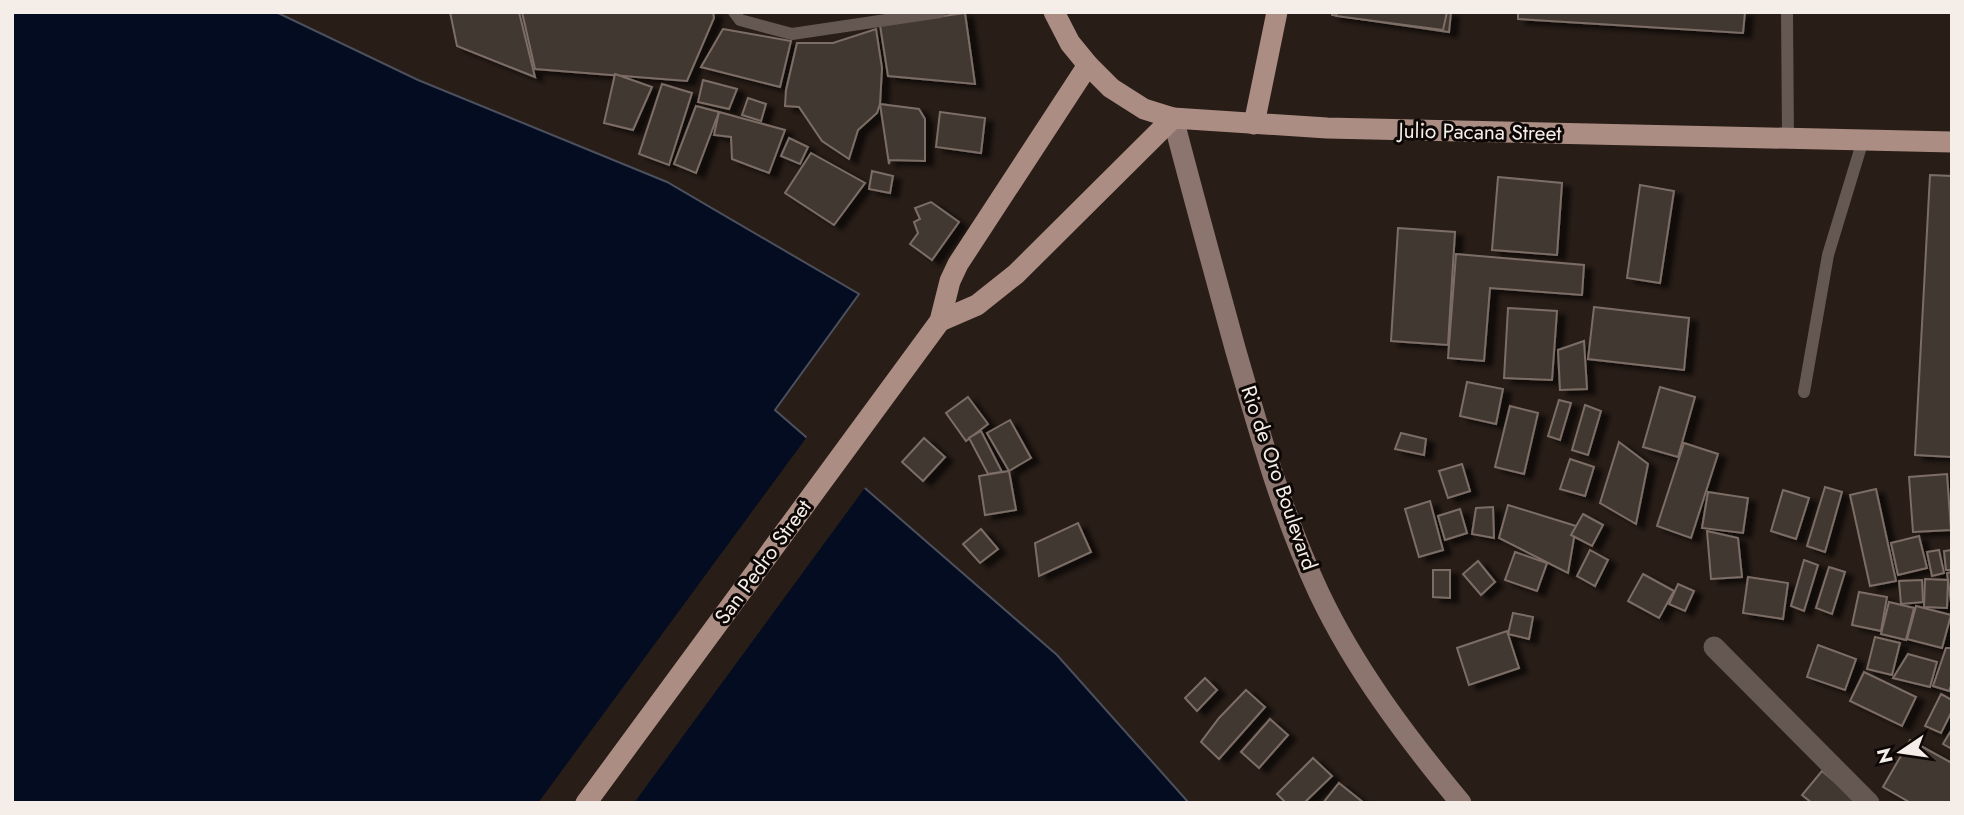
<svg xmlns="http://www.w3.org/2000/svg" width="1964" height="815" viewBox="0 0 1964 815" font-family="Jost,sans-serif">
<defs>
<filter id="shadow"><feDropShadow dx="8" dy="4.5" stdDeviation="2" flood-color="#0009"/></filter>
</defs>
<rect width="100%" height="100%" fill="#281d17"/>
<path fill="#040c21" stroke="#4c505d" stroke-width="2" d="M12,12H276L418,80L667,182L859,294L775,410L1057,655L1189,803H12Z"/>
<path fill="#281d17" d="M809,434L867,485L634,803H538Z"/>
<g fill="#433730" stroke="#7c6e66" stroke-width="2" filter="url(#shadow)">
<path d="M450,12H519L535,77L457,46Z"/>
<path d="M522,12H713L714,18L687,81L535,69Z"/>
<path d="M1332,12H1451L1449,32L1332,15Z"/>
<path d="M1337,12H1447L1443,30L1336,16Z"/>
<path d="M1518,12H1745L1743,33L1518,19Z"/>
<path d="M965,13L975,84L888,76L880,25Z"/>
<path d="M723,29L791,41L780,87L701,67Z"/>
<path d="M876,29L882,68L880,104L877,113L858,130L849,159L822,141L799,107L785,106L786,90L797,43H833Z"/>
<path d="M615,74L652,87L633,130L604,123Z"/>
<path d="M703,80L737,89L729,109L698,102Z"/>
<path d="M662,84L692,93L669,165L639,154Z"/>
<path d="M748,98L766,104L761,121L742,115Z"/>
<path d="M880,104L919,109L925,119V161L890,160L889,164Z"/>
<path d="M696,106L719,112L696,173L674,164Z"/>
<path d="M719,112L785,130L769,173L732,159L731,137L714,135Z"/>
<path d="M940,112L985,118L981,153L936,147Z"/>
<path d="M789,138L808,147L800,164L781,156Z"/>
<path d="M811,153L865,183L834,225L785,193Z"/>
<path d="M872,171L893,176L890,193L869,189Z"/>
<path d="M1930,175L1952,176V457L1915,455Z"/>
<path d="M1498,177L1562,183L1557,255L1492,250Z"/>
<path d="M1640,185L1674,191L1660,283L1627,278Z"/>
<path d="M931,202L959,222L932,260L910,244L918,233L914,222L920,219L915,208Z"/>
<path d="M1398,228L1455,232L1448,345L1391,341Z"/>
<path d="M1456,254L1584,265L1582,295L1490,288L1484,361L1448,358Z"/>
<path d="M1594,307L1689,318L1684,370L1588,359Z"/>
<path d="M1508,308L1557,311L1552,380L1504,378Z"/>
<path d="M1584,341L1587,389L1560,390L1558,350Z"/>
<path d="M1467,382L1503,389L1496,424L1460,416Z"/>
<path d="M1660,387L1695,397L1678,457L1643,447Z"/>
<path d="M968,397L988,424L966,441L946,413Z"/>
<path d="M1559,400L1571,403L1560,440L1548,436Z"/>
<path d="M1585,405L1601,411L1588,455L1572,450Z"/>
<path d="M1510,406L1538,413L1524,474L1495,467Z"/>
<path d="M1010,420L1031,458L1009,471L987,433Z"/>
<path d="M981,431L1002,472L988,474L969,438Z"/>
<path d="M1401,433L1426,439L1424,455L1395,449Z"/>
<path d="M924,438L945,457L923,481L902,462Z"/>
<path d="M1619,442L1648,464L1636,524L1600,503Z"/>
<path d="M1684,443L1718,454L1691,538L1657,526Z"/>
<path d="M1570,459L1594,467L1585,496L1560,489Z"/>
<path d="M1462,464L1470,491L1448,498L1439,471Z"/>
<path d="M1009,471L1016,510L985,515L979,476Z"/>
<path d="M1947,474L1951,530L1913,532L1909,477Z"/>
<path d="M1825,487L1842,492L1825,552L1807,546Z"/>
<path d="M1876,489L1896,581L1870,586L1850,495Z"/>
<path d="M1783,490L1809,498L1796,539L1771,531Z"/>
<path d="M1708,492L1748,498L1743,533L1702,528Z"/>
<path d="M1430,501L1443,550L1419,557L1405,509Z"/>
<path d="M1508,505L1576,526L1568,573L1499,538Z"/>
<path d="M1493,507L1494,538L1472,534L1476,508Z"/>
<path d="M1460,509L1467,533L1445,540L1438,516Z"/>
<path d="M1583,514L1603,525L1592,546L1571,535Z"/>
<path d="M1078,523L1091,552L1039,576L1035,543Z"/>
<path d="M981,529L998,549L980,563L963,544Z"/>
<path d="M1707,531L1738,538L1742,577L1711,579Z"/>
<path d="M1919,536L1927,568L1898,575L1891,543Z"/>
<path d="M1590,550L1608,560L1595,586L1577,576Z"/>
<path d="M1939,550L1944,573L1932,576L1927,552Z"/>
<path d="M1952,550V570H1946L1944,551Z"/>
<path d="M1515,552L1547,563L1537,591L1505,580Z"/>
<path d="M1804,560L1818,565L1804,611L1791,606Z"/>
<path d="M1478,561L1495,582L1481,595L1463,574Z"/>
<path d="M1829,567L1845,572L1832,614L1816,608Z"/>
<path d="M1433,570H1450V598L1433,597Z"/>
<path d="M1952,572V602H1951L1947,573Z"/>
<path d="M1643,574L1674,591L1659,618L1628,601Z"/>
<path d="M1748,577L1788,583L1783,619L1743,613Z"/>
<path d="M1925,579L1948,580L1947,608L1924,607Z"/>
<path d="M1922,580L1923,602L1901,604L1899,581Z"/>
<path d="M1678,584L1694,591L1685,611L1669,604Z"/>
<path d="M1859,592L1887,597L1881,631L1852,625Z"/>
<path d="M1889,602L1914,608L1906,640L1881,634Z"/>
<path d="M1916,606L1951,615L1942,648L1907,639Z"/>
<path d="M1513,613L1533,617L1529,639L1508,634Z"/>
<path d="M1507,631L1519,668L1469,685L1457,648Z"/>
<path d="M1875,637L1900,643L1892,675L1867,669Z"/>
<path d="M1818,645L1856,659L1845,690L1807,677Z"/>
<path d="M1946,648H1952V683L1949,691L1933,686Z"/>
<path d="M1908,654L1937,662L1930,687L1893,678Z"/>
<path d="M1864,672L1916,697L1902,726L1850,701Z"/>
<path d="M1205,678L1217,690L1197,711L1185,698Z"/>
<path d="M1246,690L1265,707L1219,759L1201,742L1219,718Z"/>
<path d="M1941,694L1952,700V711L1941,733L1925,726Z"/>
<path d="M1270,719L1288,735L1259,768L1241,752Z"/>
<path d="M1952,729V749L1943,744Z"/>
<path d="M1910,740L1952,763V803H1911L1883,787Z"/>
<path d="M1313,758L1332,776L1304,803H1286L1277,794Z"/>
<path d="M1822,771L1860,803H1812L1802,795Z"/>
<path d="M1339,783L1364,803H1323Z"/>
</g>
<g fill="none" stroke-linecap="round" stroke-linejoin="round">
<g stroke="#655752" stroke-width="12">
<path d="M734,12L740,20L792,34L940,12"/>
<path d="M1787,12L1788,139"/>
<path d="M1804,392L1828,255L1863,140"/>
</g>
<path stroke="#655752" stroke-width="21" d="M1714,647L1869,803"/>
<path stroke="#8c756e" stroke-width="21" d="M1173,118C1193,195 1214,271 1235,348C1259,431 1282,514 1319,593C1355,669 1407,738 1461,803"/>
<g stroke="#ab8d83" stroke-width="21">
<path d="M1054,12L1070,43L1088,65L1111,88L1144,109L1173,118L1327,128L1952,142"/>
<path d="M1254,124L1277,12"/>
<path d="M940,321L977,305L1016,274L1173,118"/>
<path d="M586,803L940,321L950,281L958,264L1088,65"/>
</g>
</g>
<g text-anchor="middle" stroke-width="6" stroke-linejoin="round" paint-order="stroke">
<g font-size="21" fill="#f4ede8" stroke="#0d0806">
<text transform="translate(1480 132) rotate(1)" y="7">Julio Pacana Street</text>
<text transform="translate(1279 478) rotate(71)" y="7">Rio de Oro Boulevard</text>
<text transform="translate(763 562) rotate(-54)" y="7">San Pedro Street</text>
</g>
</g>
<rect width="1964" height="815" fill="none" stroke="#f4ede8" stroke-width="28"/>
<g transform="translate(1901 752) rotate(257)" stroke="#0d0806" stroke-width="5" paint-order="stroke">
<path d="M0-5L12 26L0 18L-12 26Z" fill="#f4ede8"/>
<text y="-10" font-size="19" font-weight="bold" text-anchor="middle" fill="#f4ede8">N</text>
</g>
</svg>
